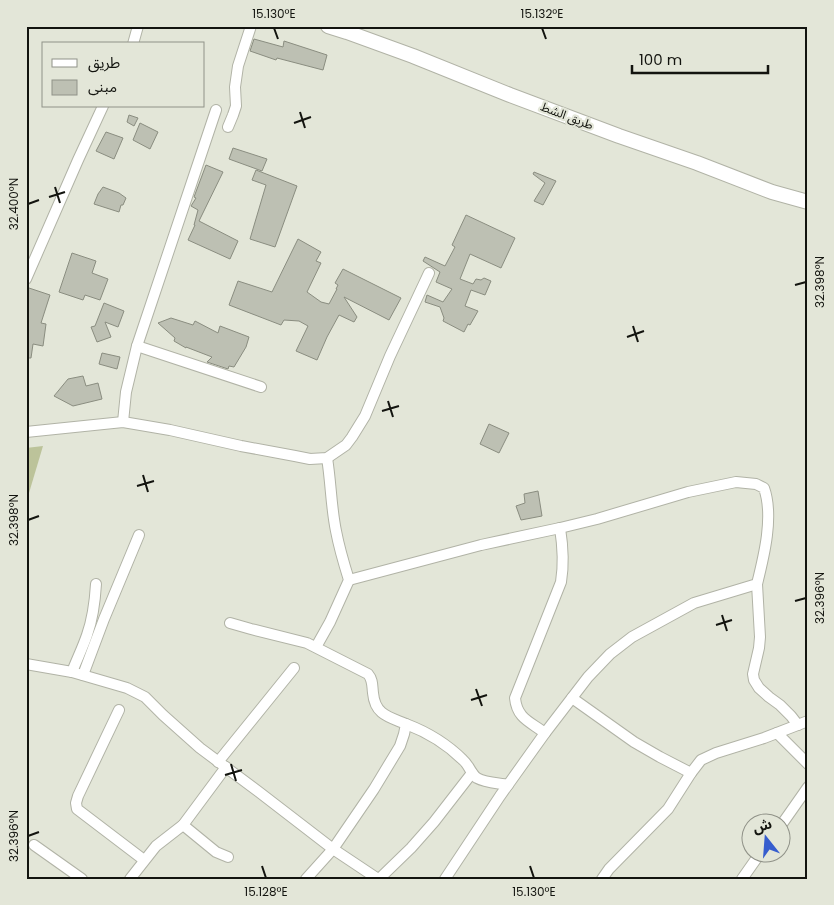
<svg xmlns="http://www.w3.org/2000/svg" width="834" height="905" viewBox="0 0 834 905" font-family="Poppins,'Noto Sans Arabic',sans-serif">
<rect width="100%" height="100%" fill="#e3e6d8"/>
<path fill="#bcc39a" d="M43,446L26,503V448Z"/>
<g fill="#bdc0b3" stroke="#8a8d80">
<path d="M254,39L283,47L284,41L327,55L323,70L277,58L276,60L250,51Z"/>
<path d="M129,115L138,118L134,126L127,122Z"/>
<path d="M140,123L158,132L150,149L133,140Z"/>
<path d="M106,132L123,138L114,159L96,151Z"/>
<path d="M233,148L267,159L262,171L229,159Z"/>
<path d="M206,165L223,172L199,221L238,241L230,259L188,240L195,225H194L198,210L191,206L196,198L194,197Z"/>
<path d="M256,170L297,186L275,247L250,239L266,185L252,180Z"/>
<path d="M534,172L556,181L543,205L534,201L545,183L533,174Z"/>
<path d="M103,187L119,193L126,198L123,205H121L119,212L94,204L98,194Z"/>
<path d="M466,215L515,238L501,268L470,254L460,279L473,284L476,279L481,280L484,278L491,281L485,295L471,290L465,306L478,311L470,325L468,324L464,332L443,321L444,318L440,307L425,302L427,295L443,302L452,289L436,282L440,272L423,261L425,257L445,266L455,247L452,245Z"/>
<path d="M298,239L321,252L316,261L321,263L307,292L321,302L329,304L337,289H336L338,285L335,283L343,269L401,298L389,320L344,297L357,317L354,322L339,315L327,337L317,360L296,351L308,326L299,321L284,320L281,325L229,305L238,281L272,292Z"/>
<path d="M72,253L96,261L92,273L108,279L100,300L85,295L83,300L59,292Z"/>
<path d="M26,287L50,295L41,323L46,324L43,346L33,344L31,358H26Z"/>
<path d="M104,303L124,311L118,327L105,322L111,337L97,342L91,327L95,326Z"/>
<path d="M171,318L193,325L195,321L218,333L220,326L249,337L246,347L234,367L229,366L228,369L207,362L212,357L186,347V348L174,341L175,338L158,323Z"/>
<path d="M102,353L120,357L117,369L99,364Z"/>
<path d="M83,376L86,386L98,383L102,399L73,406L54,396L68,379Z"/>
<path d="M489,424L509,433L499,453L480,444Z"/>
<path d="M538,491L542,516L521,520L516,506L525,503L524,494Z"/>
</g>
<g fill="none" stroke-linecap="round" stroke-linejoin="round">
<g stroke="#b1b3a6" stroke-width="12">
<g id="minor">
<path d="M133,44L138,26"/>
<path d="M228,127L233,115L236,106L235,87L238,66L251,26"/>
<path d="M26,279L78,160L103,106"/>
<path d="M137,346L261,387"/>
<path d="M123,422L126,392L137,346L216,110"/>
<path d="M26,432L123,422L170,430L241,446L295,456L310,459L327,458L346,445L352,437L365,416L390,356L429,273"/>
<path d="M349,580L481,545L560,528L597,519L688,492L736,482L756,484L764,488C774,516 764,556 757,584L694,603L632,637L610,654L588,677L545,733L500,796L445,879"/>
<path d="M757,584L760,637L759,648L753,674L754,680L759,688L769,697L780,705L791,716L798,725"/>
<path d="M230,623L251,629L307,643L368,674C373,680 372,685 373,693C375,715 389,717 406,724L404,734L400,746L374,789L333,849L306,879"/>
<path d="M316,647L330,622L349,580C344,564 339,547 336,531C331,507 331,482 327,458"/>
<path d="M26,664L72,672L127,688L145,697L163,715L200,748L259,792L333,849L378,879"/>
<path d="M72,672C77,659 83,647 87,635C93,618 95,601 96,584"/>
<path d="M83,675L104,619L139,535"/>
<path d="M572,698L634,742L660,757L691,773"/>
<path d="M119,710L78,796L76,803L77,809L144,860"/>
<path d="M406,724C427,732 447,744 463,760C469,765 471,774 477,778C486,783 499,783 508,785"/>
<path d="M545,733C531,722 517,719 515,698L561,582C564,564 563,547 560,528"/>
<path d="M777,733L808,764"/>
<path d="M218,762L294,668"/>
<path d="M782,824L808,787"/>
<path d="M183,825L216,852L228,857"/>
<path d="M34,845L82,879"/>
<path d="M130,879L156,846L183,825L226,767"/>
<path d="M379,879L411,848L434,822L472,773"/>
<path d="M602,879L609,869L668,809L691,773L701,760L716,753L764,738L808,721"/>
<path d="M742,879L761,852"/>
</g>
</g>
<g stroke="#b1b3a6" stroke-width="16">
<path id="secondary" d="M328,26L347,32L413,56L510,95L619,136L697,163L772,192L808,202"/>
</g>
<use href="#minor" stroke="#fff" stroke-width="10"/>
<use href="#secondary" stroke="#fff" stroke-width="14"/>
</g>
<path fill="none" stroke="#13140f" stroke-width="2" d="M274,28L278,39M542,28L546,39M300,112L305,128M294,123L311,117M55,187L60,203M49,197L65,192M28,204L39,200M795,285L806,282M633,326L638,342M627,337L644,331M388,401L393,417M382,411L399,406M143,475L148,492M137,486L154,481M28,520L39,516M795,601L806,598M722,615L727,631M716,625L732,620M476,689L482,706M471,700L487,695M231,764L236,781M225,775L242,770M28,836L39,832M262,866L266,878M530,866L534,878"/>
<g text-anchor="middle" stroke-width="4.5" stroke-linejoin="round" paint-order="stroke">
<g font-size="12" fill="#13140f" stroke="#e3e6d8">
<text transform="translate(567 116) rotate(21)" y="4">طريق الشط</text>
</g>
</g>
<rect width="834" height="905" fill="none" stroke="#e3e6d8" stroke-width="55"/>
<rect x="42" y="42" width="162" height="65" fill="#e3e6d8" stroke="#909288"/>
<rect x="52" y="59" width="25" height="8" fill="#ffffff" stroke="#909288"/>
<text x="88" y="68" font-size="15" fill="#13140f">طريق</text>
<rect x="52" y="80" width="25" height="15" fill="#bdc0b3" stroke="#909288"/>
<text x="88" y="92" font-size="15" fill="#13140f">مبنى</text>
<g transform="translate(766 838) rotate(343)"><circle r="24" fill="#e3e6d8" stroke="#909288"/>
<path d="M0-4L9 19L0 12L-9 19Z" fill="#365dce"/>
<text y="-8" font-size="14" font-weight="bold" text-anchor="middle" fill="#13140f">ش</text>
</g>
<path d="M632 65v8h136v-8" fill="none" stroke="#13140f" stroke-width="2.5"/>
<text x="639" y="65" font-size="15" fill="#13140f" stroke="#e3e6d8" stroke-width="4" paint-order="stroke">100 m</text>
<rect x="28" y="28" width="778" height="850" fill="none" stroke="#13140f" stroke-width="2"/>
<g font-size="12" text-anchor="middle" fill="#13140f">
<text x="274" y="18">15.130°E</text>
<text x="542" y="18">15.132°E</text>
<text transform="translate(14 204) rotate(-90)" y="4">32.400°N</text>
<text transform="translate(820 282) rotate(-90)" y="4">32.398°N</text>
<text transform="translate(14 520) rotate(-90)" y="4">32.398°N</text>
<text transform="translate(820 598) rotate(-90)" y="4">32.396°N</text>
<text transform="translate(14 836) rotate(-90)" y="4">32.396°N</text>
<text x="266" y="896">15.128°E</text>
<text x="534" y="896">15.130°E</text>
</g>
</svg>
